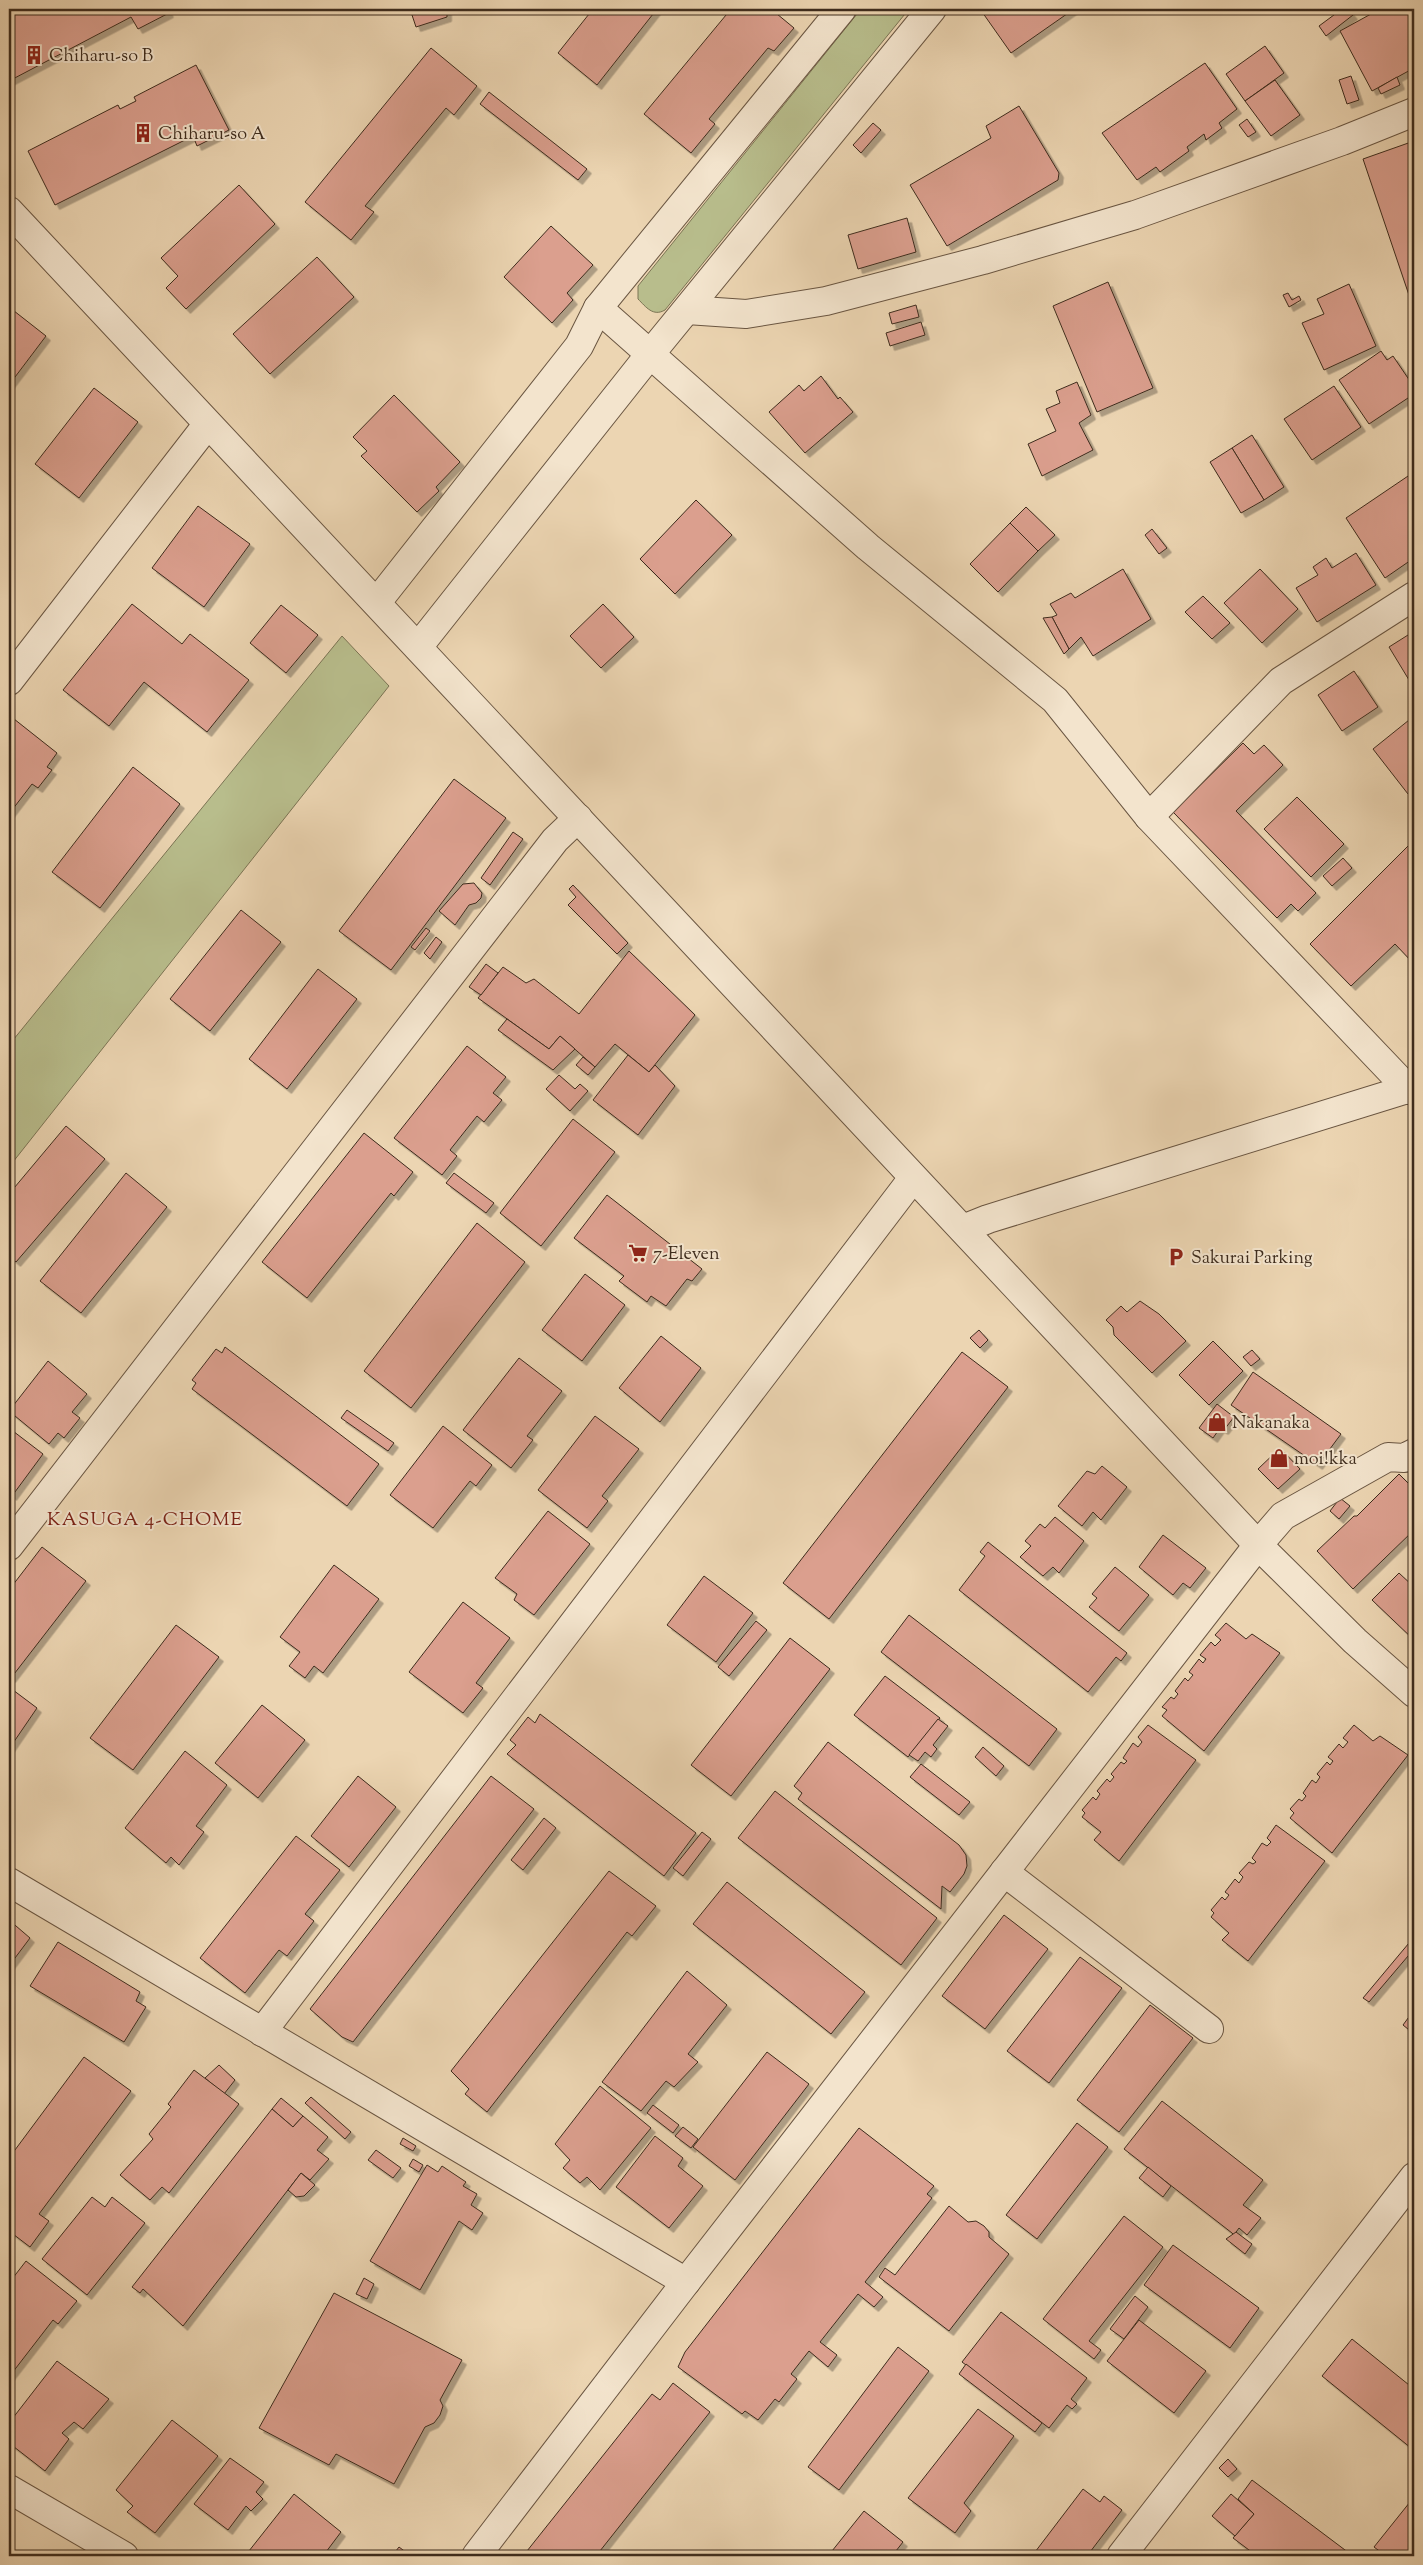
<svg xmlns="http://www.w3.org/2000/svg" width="1423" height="2565" viewBox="0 0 1423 2565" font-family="'Sorts Mill Goudy',serif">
<defs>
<filter id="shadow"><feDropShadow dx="4.5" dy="4.5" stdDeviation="0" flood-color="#0004"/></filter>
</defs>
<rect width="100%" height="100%" fill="#ecd5b2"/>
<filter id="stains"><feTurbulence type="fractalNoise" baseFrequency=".004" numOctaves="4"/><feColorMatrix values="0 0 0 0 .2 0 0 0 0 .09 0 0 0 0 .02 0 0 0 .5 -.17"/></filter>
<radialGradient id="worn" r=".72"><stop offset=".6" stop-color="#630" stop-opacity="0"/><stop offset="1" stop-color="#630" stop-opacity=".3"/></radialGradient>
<g fill="#b8bd8c" stroke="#7b7454">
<path d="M861,9H909L665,310C653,317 646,307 638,299V286Z"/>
<path d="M342,636L389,686L9,1167V1045Z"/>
</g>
<g fill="#db9f8e" stroke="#3e2c1d" filter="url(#shadow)">
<path d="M15,9H167L169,13L138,29L131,17L9,81V12Z"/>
<path d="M410,9H447V17L416,27Z"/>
<path d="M593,9H657L597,85L558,53Z"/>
<path d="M731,9H771L794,28L774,51L768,48L709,119L715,124L691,153L644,114Z"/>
<path d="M980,9H1074L1011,53Z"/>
<path d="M1342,9H1348L1353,15L1326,36L1319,26Z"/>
<path d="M1380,9H1414V68L1372,91L1340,31Z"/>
<path d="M1265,46L1284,73L1245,101L1226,74Z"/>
<path d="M431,48L477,86L454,115L446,108L365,206L374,212L351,240L305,202Z"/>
<path d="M1205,63L1237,109L1219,123L1222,128L1206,140L1204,134L1187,147L1189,151L1160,172L1156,167L1137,180L1102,133Z"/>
<path d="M196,65L229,130L197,146L193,136L55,205L28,151L118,105L120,109L136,101L134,97Z"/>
<path d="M1351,76L1359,100L1347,104L1339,80Z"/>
<path d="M1397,77L1400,85L1381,94L1378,88Z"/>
<path d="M1275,80L1300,115L1271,136L1245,101Z"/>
<path d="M489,92L587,169L578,180L480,104Z"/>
<path d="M1019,106L1059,173L1058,180L947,246L910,185L991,138L986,126Z"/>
<path d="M1247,119L1256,132L1248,137L1239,125Z"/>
<path d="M873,123L881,130L861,153L853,145Z"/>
<path d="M1414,141V310L1363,159Z"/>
<path d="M239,185L275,224L186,309L166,288L178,276L161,258Z"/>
<path d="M907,218L916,252L858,269L848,235Z"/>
<path d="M551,226L593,265L567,293L573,300L552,323L504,277Z"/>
<path d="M317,257L354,297L270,374L233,334Z"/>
<path d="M1108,282L1153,388L1097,412L1053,306Z"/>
<path d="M1349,284L1376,346L1324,370L1302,323L1324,314L1317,299Z"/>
<path d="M1288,293L1292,300L1299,296L1301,300L1289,307L1283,295Z"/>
<path d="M916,305L919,317L892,324L889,313Z"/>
<path d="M9,307L46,336L9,385Z"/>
<path d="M921,322L925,335L890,346L886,333Z"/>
<path d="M1381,351L1387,360L1393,356L1414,387V394L1369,424L1339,380Z"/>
<path d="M821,376L838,399L840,397L853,412L805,453L769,412L799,385L804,391Z"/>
<path d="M1077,382L1091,415L1079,423L1093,450L1042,476L1028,444L1056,431L1046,409L1060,403L1056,391Z"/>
<path d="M1334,386L1361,427L1312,460L1284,419Z"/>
<path d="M94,388L138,422L79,498L35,464Z"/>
<path d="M394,395L460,462L436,487L439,491L417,512L361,456L367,451L353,437Z"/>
<path d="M1252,435L1284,487L1264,500L1232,448Z"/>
<path d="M1232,448L1264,500L1241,513L1210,462Z"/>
<path d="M1414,472V558L1385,578L1346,518Z"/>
<path d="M696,500L732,535L675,594L640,559Z"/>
<path d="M198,506L250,544L204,607L152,568Z"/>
<path d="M1026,507L1055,535L1038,551L1010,523Z"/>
<path d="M1010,523L1038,551L998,592L970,564Z"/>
<path d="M1152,529L1167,548L1159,554L1145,535Z"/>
<path d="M1356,553L1376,585L1317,622L1296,588L1318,575L1313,567L1326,558L1332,568Z"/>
<path d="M1123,569L1151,619L1093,656L1081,637L1069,649L1052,617L1057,615L1050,604L1071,593L1075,598Z"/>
<path d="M1260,569L1298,609L1262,643L1224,603Z"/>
<path d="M1203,596L1230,623L1212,639L1185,612Z"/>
<path d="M132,604L182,644L190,634L249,680L207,732L144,682L109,726L63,690Z"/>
<path d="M603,604L634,637L601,668L570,636Z"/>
<path d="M281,605L318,635L286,673L250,643Z"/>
<path d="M1052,617L1069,649L1064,654L1043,618Z"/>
<path d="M1414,631V644L1408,635Z"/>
<path d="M1408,635L1414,644V676L1409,680L1389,647Z"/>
<path d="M1354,671L1378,707L1342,731L1318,695Z"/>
<path d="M9,715L57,753L47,767L52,770L38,788L32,784L9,814Z"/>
<path d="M1414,716V790L1408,794L1373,749Z"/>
<path d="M1243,743L1254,754L1264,745L1283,765L1236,811L1316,893L1298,911L1291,904L1277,918L1173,812Z"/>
<path d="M133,767L180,804L100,908L52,872Z"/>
<path d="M454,779L506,818L391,970L339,931Z"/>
<path d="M1297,797L1344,844L1311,877L1264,829Z"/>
<path d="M513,832L523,839L490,885L481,878Z"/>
<path d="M1414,840V964L1395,944L1351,986L1310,944Z"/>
<path d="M1343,858L1352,868L1332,886L1323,876Z"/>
<path d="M474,883L482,893L481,898L476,903L469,905L455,925L439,911L463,884Z"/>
<path d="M573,885L628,943L617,954L568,905L576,897L569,889Z"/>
<path d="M241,910L281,942L210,1031L170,999Z"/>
<path d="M426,928L430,931L415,950L411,947Z"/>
<path d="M436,937L442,942L430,959L424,953Z"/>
<path d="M629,951L695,1015L649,1072L615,1044L595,1067L560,1036L549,1049L478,998L503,967L526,983L534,979L579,1014Z"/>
<path d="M486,964L498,973L481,995L469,987Z"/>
<path d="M318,969L357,999L287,1089L249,1059Z"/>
<path d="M507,1019L549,1049L560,1036L575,1049L553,1070L498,1030Z"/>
<path d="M467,1046L506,1077L493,1093L502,1100L484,1122L477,1116L450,1150L457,1156L442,1175L394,1138Z"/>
<path d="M628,1055L649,1072L655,1065L675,1086L638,1135L593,1100Z"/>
<path d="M583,1057L595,1067L588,1075L576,1065Z"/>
<path d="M559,1075L575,1089L580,1084L588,1091L570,1111L546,1089Z"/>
<path d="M573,1119L615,1152L541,1246L500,1213Z"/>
<path d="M66,1126L105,1159L16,1262L9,1256V1194Z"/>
<path d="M364,1133L413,1172L394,1196L391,1193L307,1298L262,1262Z"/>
<path d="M126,1173L167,1207L81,1313L40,1281Z"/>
<path d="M454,1173L494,1203L486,1213L446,1183Z"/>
<path d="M607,1195L702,1269L692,1281L687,1279L666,1306L651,1296L647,1302L619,1281L624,1276L574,1238Z"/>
<path d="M477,1223L525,1262L411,1408L364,1371Z"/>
<path d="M585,1274L625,1305L582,1361L542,1330Z"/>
<path d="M1140,1301L1159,1314L1186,1341L1152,1373L1114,1335L1113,1327L1106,1320L1121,1306L1127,1312Z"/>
<path d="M979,1330L988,1340L980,1348L970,1338Z"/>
<path d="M661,1336L701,1368L660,1422L619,1388Z"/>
<path d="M1213,1341L1243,1371L1209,1405L1179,1375Z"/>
<path d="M225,1347L379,1464L347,1506L192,1389L196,1383L192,1380L216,1349L222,1353Z"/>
<path d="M1252,1350L1260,1359L1251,1366L1243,1357Z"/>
<path d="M962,1352L1008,1387L829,1619L783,1583Z"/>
<path d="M519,1358L562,1391L527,1436L533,1440L511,1468L463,1430Z"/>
<path d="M48,1361L87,1394L72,1412L80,1418L64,1438L58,1433L49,1444L9,1411Z"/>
<path d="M1253,1372L1341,1434L1318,1465L1231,1405Z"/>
<path d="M1217,1404L1234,1417L1224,1430L1220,1428L1213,1438L1199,1428Z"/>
<path d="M347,1410L394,1443L388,1451L341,1418Z"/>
<path d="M595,1416L639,1449L602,1496L608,1501L587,1528L538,1490Z"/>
<path d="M443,1426L492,1465L476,1486L470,1481L433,1528L390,1495Z"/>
<path d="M9,1428L43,1454L12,1496L9,1493Z"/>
<path d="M1280,1448L1300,1469L1278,1489L1258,1469Z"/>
<path d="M1102,1466L1127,1487L1101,1520L1093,1512L1082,1526L1058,1506L1087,1471L1095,1474Z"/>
<path d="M1399,1474L1414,1489V1530L1353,1589L1317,1551L1354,1516H1357Z"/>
<path d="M1340,1498L1350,1506L1339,1519L1330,1511Z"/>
<path d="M548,1511L590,1544L534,1615L514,1600L517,1594L495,1578Z"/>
<path d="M1055,1517L1084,1541L1059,1573L1053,1567L1043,1576L1020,1557L1031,1546L1025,1541L1040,1524L1045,1528Z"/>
<path d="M1163,1535L1206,1568L1190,1588L1183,1583L1173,1595L1139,1567Z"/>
<path d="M988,1542L1127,1653L1121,1661L1116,1657L1088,1692L959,1590L985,1556L980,1552Z"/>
<path d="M42,1547L86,1581L11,1678L9,1677V1590Z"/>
<path d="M334,1565L379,1599L323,1673L314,1666L305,1678L289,1666L300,1652L280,1637Z"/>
<path d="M1115,1567L1149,1595L1119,1631L1089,1607L1097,1598L1092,1594Z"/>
<path d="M1399,1573L1414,1587V1640L1372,1600Z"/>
<path d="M704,1576L753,1613L716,1662L667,1625Z"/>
<path d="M463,1602L510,1638L476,1683L483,1688L463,1713L409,1672Z"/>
<path d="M909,1615L1057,1729L1029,1766L881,1652Z"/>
<path d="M756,1621L767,1630L729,1676L718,1667Z"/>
<path d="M1226,1623L1246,1639L1252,1634L1280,1653L1204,1751L1162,1716L1167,1710L1162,1707L1171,1697L1174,1699L1178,1694L1175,1691L1185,1678L1188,1681L1193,1675L1189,1672L1199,1659L1203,1663L1206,1659L1200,1655L1211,1642L1215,1646L1221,1640L1215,1635Z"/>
<path d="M176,1625L219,1657L133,1770L90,1738Z"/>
<path d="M790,1638L830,1669L731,1796L691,1765Z"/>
<path d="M885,1676L940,1718L908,1757L854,1715Z"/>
<path d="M9,1687L37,1708L9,1749Z"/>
<path d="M262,1705L305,1740L258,1798L215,1763Z"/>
<path d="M540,1714L696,1833L664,1876L507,1754L516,1745L510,1740L528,1717L535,1723Z"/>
<path d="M938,1719L948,1726L933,1745L937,1749L931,1757L925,1752L918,1761L909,1755Z"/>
<path d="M1148,1725L1196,1760L1119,1861L1094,1840L1101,1832L1082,1817L1085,1813L1082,1810L1093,1797L1096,1800L1100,1794L1097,1791L1107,1779L1110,1782L1114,1777L1111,1774L1121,1762L1124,1764L1127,1761L1123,1758L1133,1743L1138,1747L1142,1742L1138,1737Z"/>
<path d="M1354,1725L1373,1741L1380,1736L1408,1755L1332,1853L1290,1818L1294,1813L1290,1809L1299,1799L1302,1801L1306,1796L1303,1793L1312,1780L1316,1783L1320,1777L1317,1774L1327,1762L1330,1765L1333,1761L1328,1757L1339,1744L1343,1748L1348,1742L1343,1738Z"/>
<path d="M828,1742L959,1845L966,1855L967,1866L964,1874L950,1892L942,1886L941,1909L798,1799L802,1793L794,1786Z"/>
<path d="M983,1747L1004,1766L996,1776L975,1757Z"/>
<path d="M185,1751L227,1785L196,1826L204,1832L179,1865L171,1857L166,1863L125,1828Z"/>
<path d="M921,1764L970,1802L959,1815L910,1777Z"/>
<path d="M358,1776L396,1807L349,1867L311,1836Z"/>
<path d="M491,1776L534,1809L353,2042L342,2037L310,2009Z"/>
<path d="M775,1791L937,1918L901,1965L738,1838Z"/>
<path d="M544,1818L556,1828L523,1870L511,1860Z"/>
<path d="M1276,1825L1325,1861L1248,1961L1222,1940L1229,1933L1211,1917L1214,1913L1211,1910L1222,1897L1225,1900L1229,1895L1225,1892L1235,1879L1239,1883L1243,1877L1239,1873L1249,1862L1253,1864L1256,1862L1252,1858L1262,1843L1267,1846L1271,1842L1267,1838Z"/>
<path d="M702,1832L711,1839L683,1876L673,1868Z"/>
<path d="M296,1836L340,1870L305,1914L314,1921L287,1956L279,1950L245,1993L200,1958Z"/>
<path d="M609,1871L656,1906L632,1936L627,1932L487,2112L465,2094L469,2089L451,2071Z"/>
<path d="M727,1882L865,1992L831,2034L693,1924Z"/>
<path d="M1004,1915L1048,1949L985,2029L942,1996Z"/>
<path d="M9,1920L30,1938L9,1966Z"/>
<path d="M1414,1937V1949L1369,2002L1363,1998Z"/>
<path d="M58,1942L140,1992L136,2001L146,2007L124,2042L30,1986Z"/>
<path d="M1080,1957L1122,1988L1049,2083L1007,2051Z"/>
<path d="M687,1971L727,2005L688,2054L698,2062L674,2087L666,2081L641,2111L602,2082Z"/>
<path d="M1150,2005L1193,2038L1119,2132L1077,2100Z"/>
<path d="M1414,2010V2034L1403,2025Z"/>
<path d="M767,2052L809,2084L735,2180L693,2147Z"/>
<path d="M84,2057L131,2091L39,2214L49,2221L30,2247L9,2231V2158Z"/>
<path d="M219,2065L235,2080L224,2094L205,2078Z"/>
<path d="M194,2070L239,2104L169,2193L162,2187L150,2200L120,2175L153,2139L149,2134L171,2107L168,2104Z"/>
<path d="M600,2086L651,2128L600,2190L587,2177L580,2183L563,2168L570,2160L555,2144Z"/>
<path d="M311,2097L351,2132L345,2139L305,2103Z"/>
<path d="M281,2098L303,2116L293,2127L272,2109Z"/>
<path d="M1162,2101L1263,2180L1243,2205L1261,2218L1247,2235L1239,2228L1234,2235L1232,2233L1124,2149Z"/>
<path d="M653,2105L679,2125L673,2133L647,2113Z"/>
<path d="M272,2109L293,2127L303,2116L328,2137L317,2150L329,2159L310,2180L301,2173L183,2326L143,2289L140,2293L132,2287Z"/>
<path d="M1077,2123L1108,2147L1037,2239L1006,2215Z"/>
<path d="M683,2127L698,2139L691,2148L675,2136Z"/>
<path d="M859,2128L934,2186L927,2194L932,2198L865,2282L883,2297L874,2307L858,2294L820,2342L837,2355L828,2367L809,2351L791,2374L797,2379L779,2402L775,2399L758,2420L745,2411L742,2414L678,2367L685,2352Z"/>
<path d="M655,2136L683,2158L678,2166L703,2186L669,2228L616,2187Z"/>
<path d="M403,2138L416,2146L413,2151L400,2144Z"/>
<path d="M376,2150L401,2168L393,2178L368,2160Z"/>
<path d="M413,2159L423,2165L419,2172L409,2166Z"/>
<path d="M427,2165L438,2172L442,2166L466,2182L463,2186L477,2194L471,2205L483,2213L472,2230L459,2221L420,2290L370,2261Z"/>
<path d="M1148,2167L1171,2186L1163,2197L1139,2178Z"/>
<path d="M301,2173L315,2185L304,2196L296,2197L288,2190Z"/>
<path d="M92,2197L105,2207L112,2197L145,2223L87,2295L42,2259Z"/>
<path d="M949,2206L968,2222L976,2221L984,2226L989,2232V2237L1009,2254L949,2331L879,2277L885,2268L895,2275Z"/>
<path d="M1124,2216L1163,2247L1089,2341L1101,2350L1094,2359L1043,2319Z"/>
<path d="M1236,2232L1252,2244L1245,2254L1226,2239Z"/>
<path d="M1173,2245L1259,2308L1230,2348L1144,2285Z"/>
<path d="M26,2261L77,2301L58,2324L53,2320L9,2377V2283Z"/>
<path d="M364,2278L374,2284L367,2299L356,2294Z"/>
<path d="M334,2293L462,2360L440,2400L443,2406L440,2415L434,2423L425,2427L394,2484L336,2454L329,2465L259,2428Z"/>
<path d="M1135,2296L1148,2307L1124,2339L1110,2329Z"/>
<path d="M1001,2312L1087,2378L1071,2399L1077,2404L1072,2409L1067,2405L1049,2428L962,2362Z"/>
<path d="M1139,2320L1206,2371L1174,2413L1107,2361Z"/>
<path d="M1352,2339L1414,2389V2444L1411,2448L1322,2376Z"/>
<path d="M898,2347L929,2371L839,2490L808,2467Z"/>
<path d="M57,2361L109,2399L83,2429L74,2422L62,2433L69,2439L45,2471L9,2443V2423Z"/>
<path d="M966,2364L1042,2423L1035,2432L959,2374Z"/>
<path d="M673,2383L710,2412L596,2556H523L652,2394L660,2400Z"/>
<path d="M978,2409L1014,2436L964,2503L971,2511L955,2533L908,2498Z"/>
<path d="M172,2420L218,2456L155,2533L127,2512L133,2506L116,2490Z"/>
<path d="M230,2458L264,2482L256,2492L263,2499L251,2511L246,2506L228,2530L194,2504Z"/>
<path d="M1228,2459L1237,2469L1228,2477L1219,2468Z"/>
<path d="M1252,2480L1353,2556H1257L1233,2538L1254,2514L1238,2499Z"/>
<path d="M1083,2489L1100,2502L1104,2496L1122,2510L1087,2556H1032Z"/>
<path d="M294,2494L341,2532L323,2556L316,2553L314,2556H245Z"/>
<path d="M1231,2494L1254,2514L1235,2536L1212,2516Z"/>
<path d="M1414,2497V2556H1386L1374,2547Z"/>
<path d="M864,2511L903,2542L892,2556H828Z"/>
<path d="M399,2547L411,2556H392Z"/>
</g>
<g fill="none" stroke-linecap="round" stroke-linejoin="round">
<g stroke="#6a5642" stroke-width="30">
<g id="minor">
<path d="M9,211L1258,1545L1355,1641L1414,1693"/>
<path d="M598,308L868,547L1055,700L1149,817L1409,1090"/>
<path d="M687,310L746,314L826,301L983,260L1135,215L1342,141L1414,112"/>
<path d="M377,602L579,346L598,308L842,9"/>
<path d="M418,647L651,353L932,9"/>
<path d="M9,681L207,425"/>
<path d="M1149,817L1281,681L1414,596"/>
<path d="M963,1229L988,1219L1414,1087"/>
<path d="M9,1546L555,840L578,818"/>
<path d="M1004,1872L1209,2029"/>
<path d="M9,1882L686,2282"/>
<path d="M262,2032L913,1178"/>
<path d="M9,2489L124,2556"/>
<path d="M476,2556L686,2282L1258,1545L1283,1516L1388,1457L1404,1458L1414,1453"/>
<path d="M1121,2556L1414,2177"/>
</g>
</g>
<use href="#minor" stroke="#f3e4cd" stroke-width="28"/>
</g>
<defs>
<g id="building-bare" transform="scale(1.5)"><path d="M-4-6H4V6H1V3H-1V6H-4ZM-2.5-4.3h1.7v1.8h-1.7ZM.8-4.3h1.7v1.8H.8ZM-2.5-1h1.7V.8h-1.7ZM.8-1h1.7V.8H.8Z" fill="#8f2418" stroke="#f3e4cd" stroke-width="2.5" paint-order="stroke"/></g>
<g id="supermarket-bare" transform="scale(1.5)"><path d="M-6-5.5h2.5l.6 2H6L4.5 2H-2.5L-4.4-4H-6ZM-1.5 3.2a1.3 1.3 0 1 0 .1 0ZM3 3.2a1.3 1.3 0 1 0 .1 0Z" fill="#8f2418" stroke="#f3e4cd" stroke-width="2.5" paint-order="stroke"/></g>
<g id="parking-bare" transform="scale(1.5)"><path d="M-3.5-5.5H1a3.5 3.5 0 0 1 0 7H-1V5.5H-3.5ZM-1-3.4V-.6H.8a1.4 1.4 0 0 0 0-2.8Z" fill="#8f2418" stroke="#f3e4cd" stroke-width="2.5" paint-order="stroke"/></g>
<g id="shop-bare" transform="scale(1.5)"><path d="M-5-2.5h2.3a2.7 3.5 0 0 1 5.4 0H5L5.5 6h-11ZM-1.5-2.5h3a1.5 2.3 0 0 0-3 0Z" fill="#8f2418" stroke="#f3e4cd" stroke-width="2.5" paint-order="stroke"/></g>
</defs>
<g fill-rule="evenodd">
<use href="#building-bare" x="34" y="55"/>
<use href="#building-bare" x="143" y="133"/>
<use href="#supermarket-bare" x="638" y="1253"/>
<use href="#parking-bare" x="1176" y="1257"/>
<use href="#shop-bare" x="1217" y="1422"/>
<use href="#shop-bare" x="1279" y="1458"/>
</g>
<g text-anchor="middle" stroke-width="4" stroke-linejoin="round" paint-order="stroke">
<g font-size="18" fill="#3e2c1d" stroke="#f3e4cd" text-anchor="start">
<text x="49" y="61">Chiharu-so B</text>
<text x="158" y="139">Chiharu-so A</text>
<text x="653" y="1259">7-Eleven</text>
<text x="1191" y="1263">Sakurai Parking</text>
<text x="1232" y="1428">Nakanaka</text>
<text x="1294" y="1464">moi!kka</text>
</g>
<g font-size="19" letter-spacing="1" fill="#7a1f14" stroke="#f3e4cd">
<text x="145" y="1525">KASUGA 4-CHOME</text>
</g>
</g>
<rect width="1423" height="2565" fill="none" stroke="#ecd5b2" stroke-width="30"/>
<rect x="10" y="10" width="1403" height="2545" fill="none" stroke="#3e2c1d" stroke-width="2.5"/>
<rect x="15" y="15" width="1393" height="2535" fill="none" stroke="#3e2c1d"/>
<rect width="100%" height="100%" filter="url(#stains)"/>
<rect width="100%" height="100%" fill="url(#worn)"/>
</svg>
